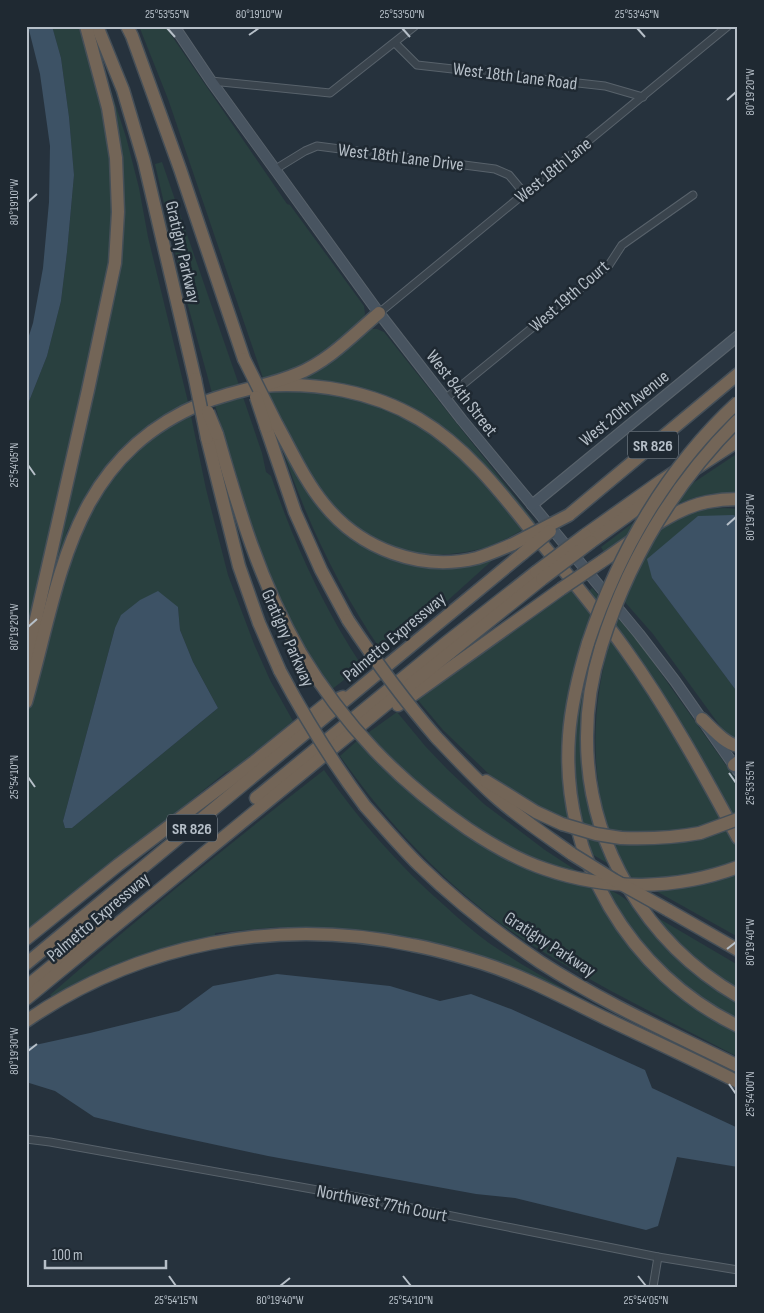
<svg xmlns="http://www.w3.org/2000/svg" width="764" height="1313" viewBox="0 0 764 1313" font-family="'Sofia Sans Condensed',sans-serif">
<rect width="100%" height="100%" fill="#26323d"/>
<g fill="#29403f" fill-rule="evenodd">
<path d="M52,26H78C88,57 98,87 104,119C115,171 115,224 107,276L26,645V409L47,356L61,301L67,252L74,175L69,117L61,58Z"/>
<path d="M139,26H165L287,204L290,205L364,306L365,314L362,322L307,366L264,381L168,99Z"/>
<path d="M109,85L126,137L139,188L148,237L188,402L152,424L120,449L99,475L88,493L67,531L49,599L44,598L117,257L106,86Z"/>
<path d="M162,162L239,385L212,393L184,291L155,164Z"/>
<path d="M369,329H377L384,332L535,522L533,523L463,444L437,425L306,383L303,376Z"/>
<path d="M310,389L359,398L418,423L468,462L524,529L508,538L485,548L466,552L450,554L433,555L405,552L376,540L353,526L326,499L313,478L283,424L268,391Z"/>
<path d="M243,397L262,453L266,472L271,476C294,543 323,607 362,666L331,690L314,666L263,569L215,405Z"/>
<path d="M191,416L206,489L228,575L254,644L270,680L293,721L234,769L226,772L26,934V714L66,562L95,501L129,458L155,437L170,427ZM178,607L180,630L193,662L218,708L72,828H65L63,821L115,628Z"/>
<path d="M281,445L304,483L389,556L496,557L446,602L381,650C338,588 305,517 281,445Z"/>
<path d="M738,453V493C729,493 719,493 710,494C670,501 637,529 604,552L601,547L633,523Z"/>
<path d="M725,508L738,509V516L733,515L652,578L738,693V740L726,733L723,730L653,634L624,601L640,565L663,525L695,512L707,509Z"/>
<path d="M573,588L593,612L565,713L563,733L562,770L563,790L569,821L529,803L493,778L443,730L417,699Z"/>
<path d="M592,588L638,641L738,782V832L589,591Z"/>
<path d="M611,637C654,693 686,757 721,819C684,833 645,835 607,830C590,762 592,703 611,637Z"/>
<path d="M581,692L584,694C578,754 583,807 607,863L590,853C576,813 570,765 576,723C577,713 579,703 581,692Z"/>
<path d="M397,712L426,747L447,769L484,804L545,850L583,875L615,924L738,1031V1057C666,1019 592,984 524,940C453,893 389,826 340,756L358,740Z"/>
<path d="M324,770C359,820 399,866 445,906C459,919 474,932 489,943C533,973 580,998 628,1023L539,984L347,930L321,927H278L215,933V936C202,939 190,941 177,945C134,958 92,976 52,997L50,995C139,917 231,843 324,770Z"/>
<path d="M727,829L738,850V862L688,876L637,880L624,873L611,842Z"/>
<path d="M738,873V937L656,891L695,886Z"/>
<path d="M604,889C611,890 619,894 625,899C632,904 636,914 642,920C654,936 666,950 681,963C698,979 718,992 738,1004V1020C702,999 667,976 641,943C628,927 616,907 604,889Z"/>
<path d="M653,915L738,965V991L698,964Z"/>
</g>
<g fill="#3d5265">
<path d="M28,26H52L61,58L69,117L74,175L67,252L61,301L47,356L26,409V345L33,323L43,268L49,202L50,146L40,74Z"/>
<path d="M733,515L738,516V693L652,578L647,559L698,516Z"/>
<path d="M158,591L178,607L180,630L193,662L218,708L72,828H65L63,821L115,628L121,615L140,600Z"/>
<path d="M277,974L390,986L440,1001L471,994L511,1009L645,1070L652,1088L738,1128V1167L677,1157L658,1226L646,1230L515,1198L476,1194L268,1156L147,1130L94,1117L55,1091L26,1082V1047L90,1033L179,1011L213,986Z"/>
</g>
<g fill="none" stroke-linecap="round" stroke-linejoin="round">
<g stroke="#58626b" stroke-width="9">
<g id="street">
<path d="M395,43L417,65L605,86L643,97"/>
<path d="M211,81L330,93L415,26"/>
<path d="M274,170L305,151L317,146L495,169L509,175L524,193"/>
<path d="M379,313L728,26"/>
<path d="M445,399L609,265L622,245L693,195"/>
<path d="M26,1139L50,1142L362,1198L658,1257L738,1270"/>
<path d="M653,1287L658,1257"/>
</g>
</g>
<g stroke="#58626b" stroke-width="12">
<g id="secondary">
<path d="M174,26L211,81L379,313L462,420L639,634L675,681L738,771"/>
<path d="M532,505L738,336"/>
</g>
</g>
<g stroke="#454f58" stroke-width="15">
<g id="highway">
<path d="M97,26L123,90L144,161L195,379"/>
<path d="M127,26L132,36L180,169L244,359"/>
<path d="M262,386C316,382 372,391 419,419C468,448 503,495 538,539C568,575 598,611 625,649C668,709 703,773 738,838"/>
<path d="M277,425C292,452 305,481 324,504C360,549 421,572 477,558C490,554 501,549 513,544"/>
<path d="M266,427L295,512L321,570L348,620"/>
<path d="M217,434C239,511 260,582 300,652"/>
<path d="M207,438L239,566L259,623L280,671"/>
<path d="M569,515L738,374"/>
<path d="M585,535L661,481L738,430"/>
<path d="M591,542L667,487L738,441"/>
<path d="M601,562C631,542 671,509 707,502C717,500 727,499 738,499"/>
<path d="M588,643C579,673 571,705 569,736C560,857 630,974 738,1026"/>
<path d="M601,647C592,676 587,706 587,736C586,843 646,943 738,996"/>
<path d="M26,663L88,390L115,263L118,212L116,158L108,108L86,26"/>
<path d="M26,702C61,580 69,458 203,403C234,390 267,387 297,374C329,361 353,335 379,313"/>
<path d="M398,705L414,694L561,589"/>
<path d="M702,719C712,728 724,743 738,746"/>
<path d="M436,737C456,758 476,780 498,799C521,819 547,836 572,854"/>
<path d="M734,765L738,762"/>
<path d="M486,781L536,812L562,824"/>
<path d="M256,798L447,642L536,572"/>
<path d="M365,806C383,826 400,846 419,865C456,901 497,933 540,962C602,1002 671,1033 738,1066"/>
<path d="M621,838C648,839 673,838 700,833"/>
<path d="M668,910L738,950"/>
<path d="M26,939L118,865L254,762L326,704L343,697"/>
<path d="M26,964L522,554"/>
<path d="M26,987L107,921"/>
<path d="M26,999L416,680L542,579"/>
<path d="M26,1021C140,943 276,917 412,945C435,949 459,956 482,963C526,977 566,999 607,1019C651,1040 695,1060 738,1082"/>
</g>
</g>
<use href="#street" stroke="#3a444d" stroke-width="7"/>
<use href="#secondary" stroke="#485460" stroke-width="10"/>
<use href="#highway" stroke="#736557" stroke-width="12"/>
<g stroke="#454f58" stroke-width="15" stroke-linecap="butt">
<g id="highway-bridge">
<path d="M244,359L277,425"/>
<path d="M195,379L207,438"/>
<path d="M256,397L266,427"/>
<path d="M208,412L217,434"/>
<path d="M513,544L569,515"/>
<path d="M522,554L550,531"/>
<path d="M536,572L585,535"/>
<path d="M542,579L591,542"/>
<path d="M561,589L601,562"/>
<path d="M348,620C376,662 403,699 436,737"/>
<path d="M588,643C618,553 667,467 738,402"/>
<path d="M601,647C628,561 674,484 738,420"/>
<path d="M300,652C344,725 398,781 468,829C492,845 518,860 545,869C608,891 676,890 738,867"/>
<path d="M280,671C306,720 332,762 365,806"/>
<path d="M562,824L596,834L621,838"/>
<path d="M700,833L738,819"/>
<path d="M572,854L614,880L668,910"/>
</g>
</g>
<use href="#highway-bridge" stroke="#736557" stroke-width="12"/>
</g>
<path fill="none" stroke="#b6bfc8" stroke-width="2" d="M167,28L175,37M402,28L410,37M637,28L645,37M249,35L259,28M727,100L736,92M28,202L37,194M28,465L35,475M727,525L736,517M28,627L37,619M729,773L736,783M28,777L35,787M727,949L736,942M28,1051L37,1044M729,1084L736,1094M169,1276L176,1286M403,1276L411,1286M638,1276L646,1286M280,1286L290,1278"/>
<g text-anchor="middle" stroke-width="5" stroke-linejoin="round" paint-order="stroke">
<g fill="#1f2932" stroke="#89929b" stroke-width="1">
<rect x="628" y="431.5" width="50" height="27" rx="4"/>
<rect x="167" y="814.5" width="50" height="27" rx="4"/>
</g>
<g font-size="16" font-weight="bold" fill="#b6bfc8">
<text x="653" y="451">SR 826</text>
<text x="192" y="834">SR 826</text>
</g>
<g font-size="18" fill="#b6bfc8" stroke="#1f2932">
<text transform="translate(515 76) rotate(7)" y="6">West 18th Lane Road</text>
<text transform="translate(401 157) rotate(7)" y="6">West 18th Lane Drive</text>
<text transform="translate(553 170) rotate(-39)" y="6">West 18th Lane</text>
<text transform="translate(183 252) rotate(77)" y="6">Gratigny Parkway</text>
<text transform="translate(569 296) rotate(-41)" y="6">West 19th Court</text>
<text transform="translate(462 393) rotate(52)" y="6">West 84th Street</text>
<text transform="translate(624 408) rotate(-39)" y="6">West 20th Avenue</text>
<text transform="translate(394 637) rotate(-40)" y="6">Palmetto Expressway</text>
<text transform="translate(288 638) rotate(66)" y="6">Gratigny Parkway</text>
<text transform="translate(98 917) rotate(-40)" y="6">Palmetto Expressway</text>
<text transform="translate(550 944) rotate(33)" y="6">Gratigny Parkway</text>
<text transform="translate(382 1203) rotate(11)" y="6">Northwest 77th Court</text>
</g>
</g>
<rect width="764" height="1313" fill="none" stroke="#1f2932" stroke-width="55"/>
<path d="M45 1260v8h121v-8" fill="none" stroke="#b6bfc8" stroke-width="2.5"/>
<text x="52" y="1260" font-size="15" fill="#b6bfc8" stroke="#1f2932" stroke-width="4" paint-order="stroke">100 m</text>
<rect x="28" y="28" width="708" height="1258" fill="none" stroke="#b6bfc8" stroke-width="2"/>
<g font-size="12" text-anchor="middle" fill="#b6bfc8">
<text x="167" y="18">25°53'55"N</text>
<text x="259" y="18">80°19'10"W</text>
<text x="402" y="18">25°53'50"N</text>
<text x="637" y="18">25°53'45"N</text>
<text transform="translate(750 92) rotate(-90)" y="4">80°19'20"W</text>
<text transform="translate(14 202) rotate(-90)" y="4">80°19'10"W</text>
<text transform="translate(14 465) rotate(-90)" y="4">25°54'05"N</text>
<text transform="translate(750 517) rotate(-90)" y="4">80°19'30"W</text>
<text transform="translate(14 627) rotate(-90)" y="4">80°19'20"W</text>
<text transform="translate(14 777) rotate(-90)" y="4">25°54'10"N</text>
<text transform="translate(750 783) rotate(-90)" y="4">25°53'55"N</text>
<text transform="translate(750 942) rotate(-90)" y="4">80°19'40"W</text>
<text transform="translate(14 1051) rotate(-90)" y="4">80°19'30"W</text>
<text transform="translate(750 1094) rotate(-90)" y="4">25°54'00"N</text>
<text x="176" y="1304">25°54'15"N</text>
<text x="280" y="1304">80°19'40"W</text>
<text x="411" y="1304">25°54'10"N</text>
<text x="646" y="1304">25°54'05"N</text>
</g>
</svg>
